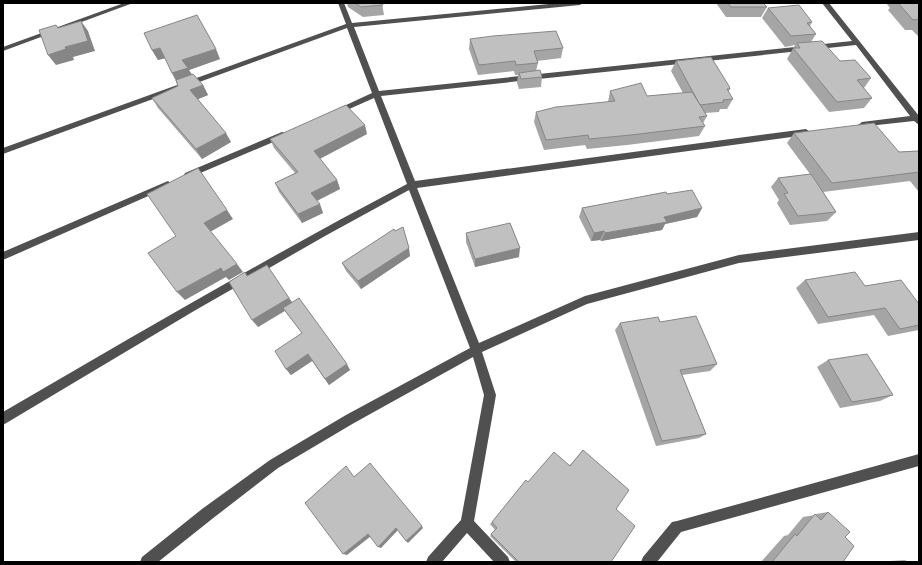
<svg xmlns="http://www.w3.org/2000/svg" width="922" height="565" viewBox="0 0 922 565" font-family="'DM Sans',sans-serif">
<rect width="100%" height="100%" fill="#fff"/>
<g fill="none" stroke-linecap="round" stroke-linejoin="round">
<g fill="#505050" fill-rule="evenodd">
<path d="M124,3H133L3,51V47Z"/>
<path d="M338,3H344L352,23L559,3H583L580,5L354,27L379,91L852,41L822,3H829L919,116V125L914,121L859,127L858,125L862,122L910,116L856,45L381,96L415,181L806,129L810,132L806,135L417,188L479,343L585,296L739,255L919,232V240L739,263L587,304L482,352L496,395L474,521L508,557L510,562H494L467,533L442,562H426L428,557L461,520L484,395L473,357L354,423L278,468L212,519L158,562H140L142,557L202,509L270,460L346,415L470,348L409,190L325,236L194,311L3,425V412C137,334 270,256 407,184L374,98L338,114L335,115L331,112L372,93L347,28L3,154V148L346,24Z"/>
<path d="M282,132L285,133V137L191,177H185L184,175L185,173Z"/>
<path d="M168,181L172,184L171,186L3,260V252Z"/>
<path d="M919,454V466L681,532L657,562H641L643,557L672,522L677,521Z"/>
</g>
</g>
<g fill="#a5a5a5">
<path d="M347,3H382L384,15L363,17L348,7Z"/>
<path d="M716,3H763L767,7L761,17H726Z"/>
<path d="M886,3H919V37L912,30H905L888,10L890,8Z"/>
<path d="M768,8L812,22L810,26L816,34L811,42L840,61L871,78L864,88L872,98L864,108L829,112L787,59L795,45L785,47L762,18Z"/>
<path d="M470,39L563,48L561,58L537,61L538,63L536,71L542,77L541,87L519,89L517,83L518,75H515L514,71L478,75L469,49Z"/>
<path d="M152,50L220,59L189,70L192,74L203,85L208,95L198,99L231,142L202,159L158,108L152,98L178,86L165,58L158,60Z"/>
<path d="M676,61L730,89L728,92L733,99L727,109H720L719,112L705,113L707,116L703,123L705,126L699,136L627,145L587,149L585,145L544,150L534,122L536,112L608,102L610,91L647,96L683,93L671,71Z"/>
<path d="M794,133L899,152L919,151V192L910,181L823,192L836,212L827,221L790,225L777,203L779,200L771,187L778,178L810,174L787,143Z"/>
<path d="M367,134L320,159L337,180L340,189L317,201L323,213L302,223L279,192L275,183L295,173L274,148L270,139Z"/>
<path d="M667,194L702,208L697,217L665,224L662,230L601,241L600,240L591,241L579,217L582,208Z"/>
<path d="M466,233L519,257L475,267L466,242Z"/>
<path d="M410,256L361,289L346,271L342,263Z"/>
<path d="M247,276L289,298L292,302L350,370L329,385L312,361L291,375L286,369L302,333L285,311L258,327Z"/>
<path d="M805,280L865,286L919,304V330L888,336L874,315L818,324L796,288Z"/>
<path d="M660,322L717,364L710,371L682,375L706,434L699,438L656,446L615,330L620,323Z"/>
<path d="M828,360L893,395L880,401L840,408L817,367Z"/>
<path d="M583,450L616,509L611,562H516L490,536L495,530L490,524L492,522L528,482L570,465Z"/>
<path d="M828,512L845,537L843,562H761L784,536L788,535L803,517L815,515L816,514Z"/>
<path d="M905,560L908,562H889L890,561Z"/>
</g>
<g fill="#868686">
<path d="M81,21L88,31L95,51L73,57L74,60L56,65L48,55L65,47Z"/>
<path d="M160,48L166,58L158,60L152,50Z"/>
<path d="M216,49L220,59L189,70L193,78L178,83L172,73L182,60Z"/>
<path d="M203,85L208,95L196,100L190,90Z"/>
<path d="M365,125L367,134L317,160L314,151Z"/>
<path d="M226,133L231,142L202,159L196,149Z"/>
<path d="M337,180L340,189L314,202L311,193Z"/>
<path d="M320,204L323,213L302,223L298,214Z"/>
<path d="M702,208L697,217L665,224L662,230L601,241L605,233L664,217Z"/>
<path d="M227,210L233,219L210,232L204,223Z"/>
<path d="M604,231L600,240L591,241L594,233Z"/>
<path d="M409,248L410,256L361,289L358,281Z"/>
<path d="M520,248L519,257L475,267V259Z"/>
<path d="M237,264L243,272L229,280L226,277L185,300L177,292L221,268Z"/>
<path d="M289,298L294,305L258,327L252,320Z"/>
<path d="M308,354L312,361L291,375L286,369Z"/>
<path d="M347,364L350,370L329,385L325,379Z"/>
<path d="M422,526L423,528L408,543L406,541Z"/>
<path d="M396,528L398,530L381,548L378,547Z"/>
<path d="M368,534L371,536L347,555L343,554Z"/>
</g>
<g fill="#c0c0c0" stroke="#868686">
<path d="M355,3H382L383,5L361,7Z"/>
<path d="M728,3H763L767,7H731Z"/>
<path d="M898,3H919V19L913,20Z"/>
<path d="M799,5L812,22L807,23L816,34L791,36L768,8Z"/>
<path d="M197,15L216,49L182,60L188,68L172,73L160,48L152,50L144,33Z"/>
<path d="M81,21L88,41L65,47L66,49L48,55L39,30L56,25L58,28Z"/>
<path d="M556,31L563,48L534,51L538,63L516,65L515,61L479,65L470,39L493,36Z"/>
<path d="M822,41L840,61L855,60L871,78L857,80L872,98L837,102L793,48H800L797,43Z"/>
<path d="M711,57L729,86L730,89H727L733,99L723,100L724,102L700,105L676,61Z"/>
<path d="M540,70L542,77L521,79L519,73Z"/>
<path d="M193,74L203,85L190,90L226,133L196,149L152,98L178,86L176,80Z"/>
<path d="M641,83L647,96L692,92L707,116L699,117L705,126L631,135L589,139L588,135L546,140L536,112L556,107L615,101L610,91Z"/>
<path d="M346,105L365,125L314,151L337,180L311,193L320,204L298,214L275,183L298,172L270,139Z"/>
<path d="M874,123L899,152L919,151V172L832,183L794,133Z"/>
<path d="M198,168L227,210L204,223L237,264L223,272L221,268L177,292L148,253L176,236L147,194Z"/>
<path d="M811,174L836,212L798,216L784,194L788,193L778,178Z"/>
<path d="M692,190L702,208L664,217L667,222L605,233L604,231L594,233L582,208L666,192L667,194Z"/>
<path d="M510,223L520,248L475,259L466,233Z"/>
<path d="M403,227L409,248L358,281L342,263L394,229L395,231Z"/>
<path d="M267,265L289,298L252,320L229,282L245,272L247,276Z"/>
<path d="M855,272L865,286L901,280L919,304V325L900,329L885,308L828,317L805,280Z"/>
<path d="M299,298L347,364L325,379L308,354L286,369L275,351L302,333L283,308Z"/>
<path d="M696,316L717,364L680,370L706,434L662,441L620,323L658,317L660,322Z"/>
<path d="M867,354L893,395L852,402L828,360Z"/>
<path d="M583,450L629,490L616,509L635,526L611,562H519L491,534L497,528L492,522L526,480L528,482L554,452L570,466Z"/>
<path d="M370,463L422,526L406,541L396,528L378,547L368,534L343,554L305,503L346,466L354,477Z"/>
<path d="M828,512L850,532L845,537L854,546L843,562H772L795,534L797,536L815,514L821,520Z"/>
</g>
<rect width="922" height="565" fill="none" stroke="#000000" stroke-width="8"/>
</svg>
